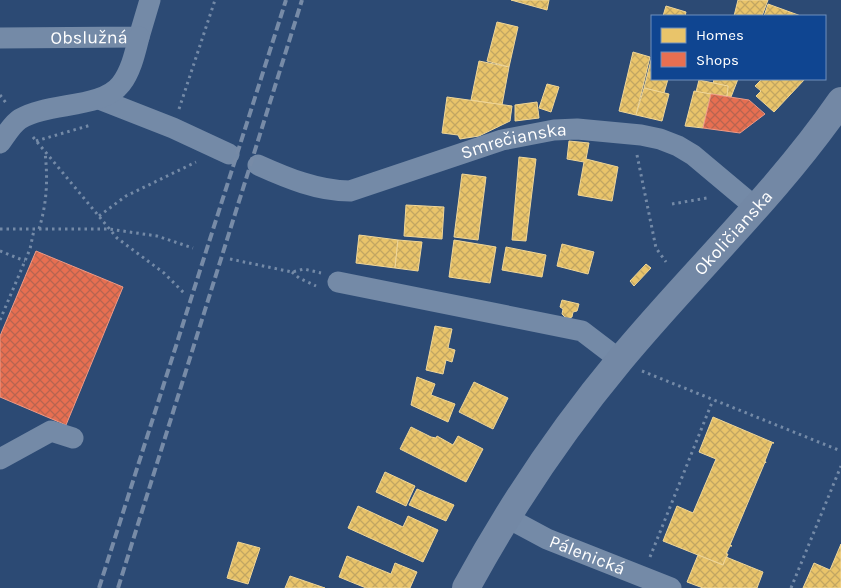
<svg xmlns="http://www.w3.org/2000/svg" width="841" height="588" viewBox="0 0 841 588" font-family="Karla,sans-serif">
<defs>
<pattern id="homes-cross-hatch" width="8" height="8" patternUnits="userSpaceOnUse" patternTransform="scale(1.25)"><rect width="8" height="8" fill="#e9c46a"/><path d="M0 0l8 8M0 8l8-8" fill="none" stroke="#c2a662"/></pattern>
<pattern id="shops-cross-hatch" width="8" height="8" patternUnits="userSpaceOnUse" patternTransform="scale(1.25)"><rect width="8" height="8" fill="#e76f51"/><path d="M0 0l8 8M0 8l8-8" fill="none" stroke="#b86450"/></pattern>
</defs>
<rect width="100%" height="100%" fill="#2c4a74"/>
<g fill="url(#homes-cross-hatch)" stroke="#f0d697">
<path d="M511,0H549L547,10Z"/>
<path d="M738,0H768L762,16H734Z"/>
<path d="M768,4L801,16H764Z"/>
<path d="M666,6L686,12L685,16H663Z"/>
<path d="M497,22L518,27L509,67L487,61Z"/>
<path d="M633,52L650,57L636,115L619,111Z"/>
<path d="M652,56V79H668L664,93L644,88Z"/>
<path d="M479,61L509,67L502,105L471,100Z"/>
<path d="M714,79H738L731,97L727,96L728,86L713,84Z"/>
<path d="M762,79H805L774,112L756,96L761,91L755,86Z"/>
<path d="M699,80L728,86L727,96L696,92Z"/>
<path d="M547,84L559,87L551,112L539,108Z"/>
<path d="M644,88L669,94L662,121L636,115Z"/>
<path d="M694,91L711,94L703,128L685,126Z"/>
<path d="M447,97L512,106L510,121L479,136L460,139L458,135L442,133Z"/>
<path d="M537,102L539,118L515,121V105Z"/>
<path d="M569,141L589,143L586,159L618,167L612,201L578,195L584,162L567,159Z"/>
<path d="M519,157L536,159L526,241L512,240Z"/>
<path d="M462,174L486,177L478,240L454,237Z"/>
<path d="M406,205L444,207L442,239L404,236Z"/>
<path d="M359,235L398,240L395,268L356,263Z"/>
<path d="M398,240L422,242L418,271L395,268Z"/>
<path d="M454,240L496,247L490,283L449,277Z"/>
<path d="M562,244L594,252L588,274L557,266Z"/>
<path d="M506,247L546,255L542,277L502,270Z"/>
<path d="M646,264L651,268L634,286L630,281Z"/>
<path d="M562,300L579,304L577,311L573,312L572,317L567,319L562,314L563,309L560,307Z"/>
<path d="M435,326L452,329L448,348L455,350L452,362L446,360L443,374L426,370Z"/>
<path d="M417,377L435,384L431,395L455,404L448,422L411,405Z"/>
<path d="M474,382L508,398L493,429L459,412Z"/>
<path d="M713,417L774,443H772L765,461L766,463L765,462L730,545L732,546H730L726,554H728L723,565L663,541L677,506L693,513L716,459L699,452Z"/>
<path d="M411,427L431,437L436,438L437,436L453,445L458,436L483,449L466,482L400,449Z"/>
<path d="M385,472L415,486L406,506L376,492Z"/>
<path d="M417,489L454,505L446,521L409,505Z"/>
<path d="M358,506L403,527L408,516L438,530L423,562L348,528Z"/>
<path d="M238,542L260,548L248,584L227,578Z"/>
<path d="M841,544V588H803L814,563L830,570Z"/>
<path d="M698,555L723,565L726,557L763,572L757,588H703L687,582Z"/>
<path d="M347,556L391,574L395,563L417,572L410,588H366L339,577Z"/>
<path d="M290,576L325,588H285Z"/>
</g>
<g fill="url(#shops-cross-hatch)" stroke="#ee9a85">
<path d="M711,94L749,100L765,114L740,133L703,128Z"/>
<path d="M36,251L123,287L66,425L0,397V336Z"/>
</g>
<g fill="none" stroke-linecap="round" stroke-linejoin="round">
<g stroke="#748aa7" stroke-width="3" stroke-dasharray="2.5 4" stroke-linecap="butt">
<path d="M0,95L6,103"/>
<path d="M179,109L215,0"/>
<path d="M33,137L117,238L164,273L184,293"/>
<path d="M36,141L91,125"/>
<path d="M637,155L656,248L666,262"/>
<path d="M672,204L707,198"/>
<path d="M99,216L126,196L196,162"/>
<path d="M0,229H109L157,236L193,248"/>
<path d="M39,229C47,203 48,179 45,152"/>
<path d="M0,251L25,261"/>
<path d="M230,259L292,272L304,269L321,273"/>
<path d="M292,272L299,278L316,286"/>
<path d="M0,320L30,249L34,230"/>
<path d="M642,371L841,451"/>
<path d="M650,557L713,400"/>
<path d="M791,588L841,466"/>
</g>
<g stroke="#748aa7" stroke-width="21">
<path id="s1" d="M0,38L139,37L150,0"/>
<path d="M99,99L173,128L229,154"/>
<path d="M0,143C6,135 12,124 20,119C48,102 102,109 121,84C131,71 135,53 139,37"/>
<path id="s2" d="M258,165C287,178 318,191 350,191L502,140L554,130L577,129L641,135L660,139L678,146L693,155L755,207"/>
<path d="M338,282L582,331L620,360"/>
<path d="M0,459L51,431L73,438"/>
<path id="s3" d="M506,517L547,539L671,588"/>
</g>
<path stroke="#7388a5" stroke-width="28" id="s4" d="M466,588C510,507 561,431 620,360C692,273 776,195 841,101"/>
<g stroke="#778ba7" stroke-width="4" stroke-dasharray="9 4" stroke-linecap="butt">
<path d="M99,588L286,0"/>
<path d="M118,588L302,0"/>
</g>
</g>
<g text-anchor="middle" stroke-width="5" stroke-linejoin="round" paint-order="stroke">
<g font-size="18" fill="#fff" stroke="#0f4591">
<text dy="6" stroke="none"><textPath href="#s1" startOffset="89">Obslužná</textPath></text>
<text dy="6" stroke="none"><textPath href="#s2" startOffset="268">Smrečianska</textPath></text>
<text dy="6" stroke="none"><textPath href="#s4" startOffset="446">Okoličianska</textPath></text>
<text dy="6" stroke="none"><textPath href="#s3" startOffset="90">Pálenická</textPath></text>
</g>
</g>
<rect x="651" y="15" width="175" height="65" fill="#0f4591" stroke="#6f8fbd"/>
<rect x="661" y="28" width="25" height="15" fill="#e9c46a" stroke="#6f8fbd"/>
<text x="696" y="40" font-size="15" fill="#ffffff">Homes</text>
<rect x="661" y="52" width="25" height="15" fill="#e76f51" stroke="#6f8fbd"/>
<text x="696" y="65" font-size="15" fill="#ffffff">Shops</text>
</svg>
